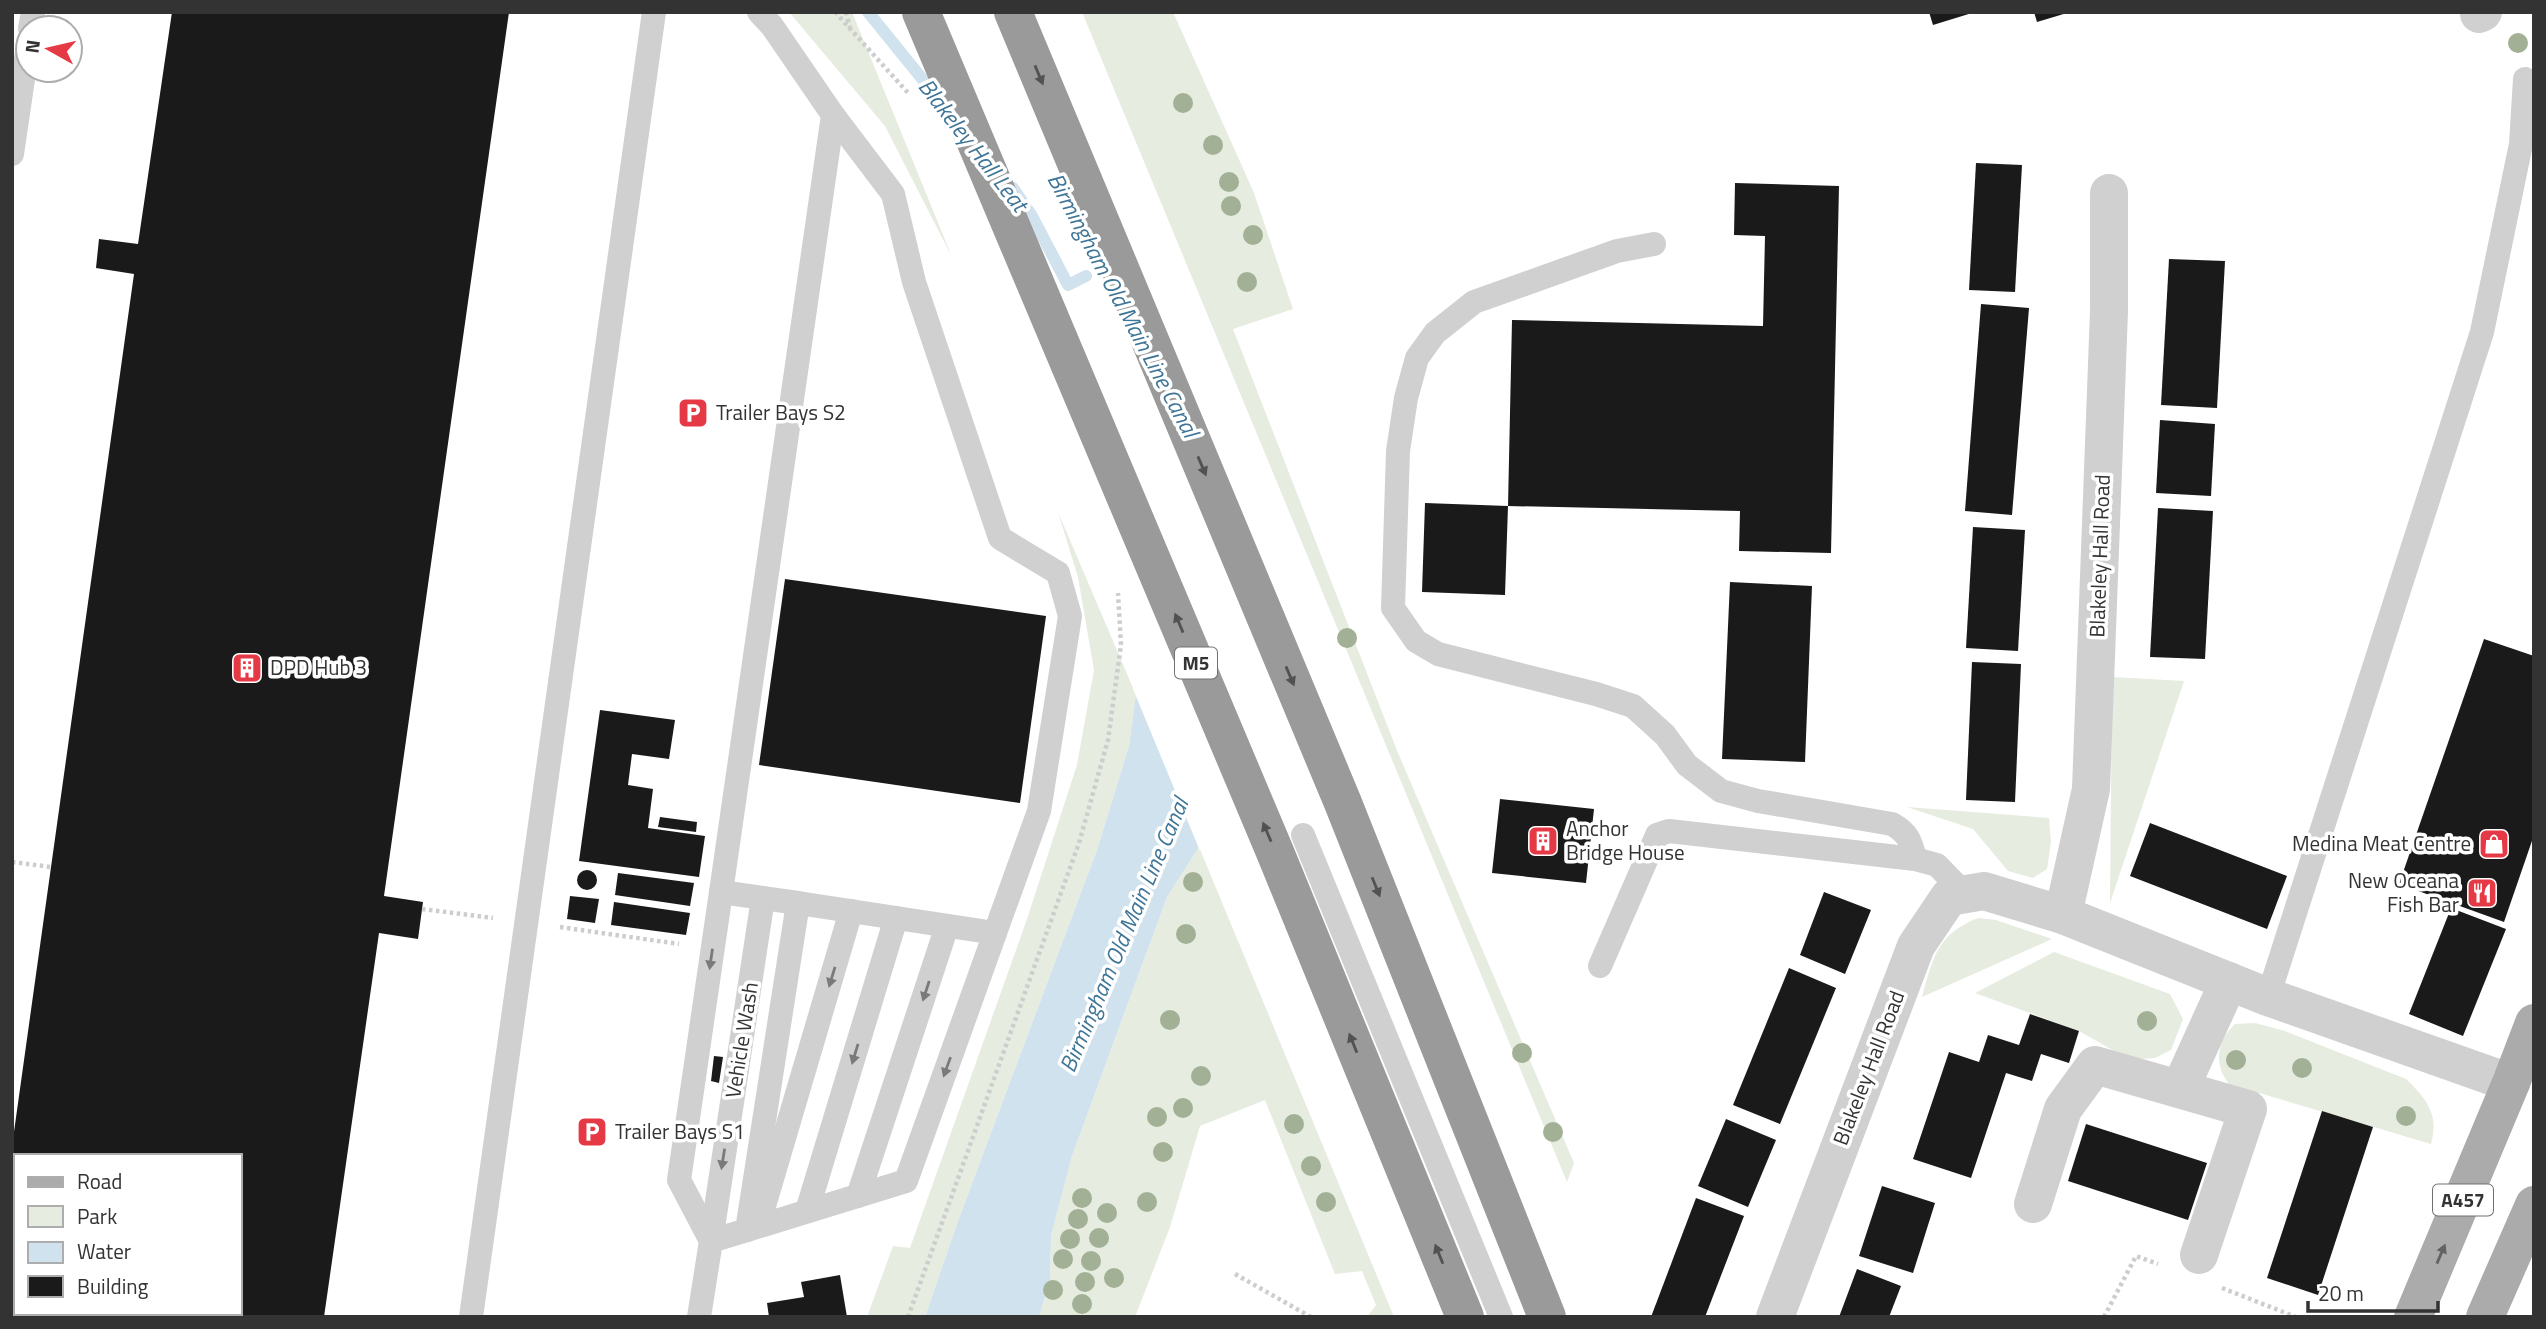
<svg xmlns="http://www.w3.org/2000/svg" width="2546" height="1329" viewBox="0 0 2546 1329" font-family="'Titillium Web',sans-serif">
<rect width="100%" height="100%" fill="#fff"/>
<g fill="#e6ecdf">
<path d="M789,12H852L952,257L885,126Z"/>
<path d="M1082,12H1173L1254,193L1293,309L1233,329L1398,753L1574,1163L1567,1182Z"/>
<path d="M1058,512L1136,695L1129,746L1097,850L958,1221L925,1317H867L893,1246L910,1248L1026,922L1077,765L1094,670L1078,577Z"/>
<path d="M2112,677L2184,681L2110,903Z"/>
<path d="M1907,807L2049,818L2051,842L2047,869L2033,878L2008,871L1973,829Z"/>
<path d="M1199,847L1394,1317H1367L1376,1305L1362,1271L1335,1274L1265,1100L1200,1126L1170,1227L1135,1317H1039L1050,1280L1051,1236L1072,1156L1167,897Z"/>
<path d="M1978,918L1996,920L2052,939L1922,997C1933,958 1937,934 1978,918Z"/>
<path d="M2054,952L2170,994L2183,1019L2171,1050L2155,1058L2141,1059L2123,1056L2079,1031L1975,993Z"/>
<path d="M2255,1023L2285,1031L2406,1079C2427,1099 2439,1115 2431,1144L2229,1084C2213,1064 2217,1041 2235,1024Z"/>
</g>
<path fill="#cfe2ee" d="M1063,121L1199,847L1167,897L1072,1156L1051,1236L1050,1280L1039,1317H925L958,1221L1097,850L1129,746L1138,679L1133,570L1106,407L1076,288Z"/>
<path fill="#fff" d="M877,12H962L1066,119L1117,210L1180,356L1239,483L1261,579L1254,663L1238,771L1200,851L1133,689L1130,570L1102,408L1073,290L1032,209L970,127L911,59Z"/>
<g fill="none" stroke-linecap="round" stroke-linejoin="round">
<g stroke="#cfe2ee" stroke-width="12">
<path d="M868,12L945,107"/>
<path d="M1013,188L1032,216L1068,285L1086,276"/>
</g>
</g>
<g fill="#1a1a1a" fill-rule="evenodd">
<path d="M172,12H509L384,896L423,902L418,939L379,933L324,1317H12V1146L134,274L96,268L99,239L138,244ZM16,1156H240V1313H16Z"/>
<path d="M1929,12H1972V13L1933,25Z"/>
<path d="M2034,12H2067V13L2037,22Z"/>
<path d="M1976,163L2022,165L2015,292L1969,290Z"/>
<path d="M1735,183L1839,186L1831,553L1739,551L1740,511L1508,506L1505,595L1422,592L1425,503L1508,506L1512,320L1763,326L1765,236L1734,235Z"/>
<path d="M2169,259L2225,261L2217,408L2161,405Z"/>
<path d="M1981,304L2029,308L2012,515L1965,511Z"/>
<path d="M2160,420L2215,424L2211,496L2156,493Z"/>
<path d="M2158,508L2213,511L2205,659L2150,657Z"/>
<path d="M1973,527L2025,530L2018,651L1966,648Z"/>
<path d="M785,579L1046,616L1020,803L759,765Z"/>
<path d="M1730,582L1812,586L1805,762L1722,759Z"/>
<path d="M2484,639L2534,656V835L2504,922L2399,884Z"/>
<path d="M1972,662L2021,664L2015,802L1966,800Z"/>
<path d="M600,710L675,720L669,759L632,754L628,785L653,789L648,828L705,836L699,877L579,861Z"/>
<path d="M1500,799L1594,809L1586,883L1492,873Z"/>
<path d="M660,817L697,822L696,832L658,827Z"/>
<path d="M2150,823L2287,876L2267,929L2130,876Z"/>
<circle cx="587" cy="880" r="10"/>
<path d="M618,873L694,883L690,906L615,895Z"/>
<path d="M1824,892L1871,910L1845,974L1800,955Z"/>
<path d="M570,896L599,899L595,923L567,919Z"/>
<path d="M614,902L690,913L686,935L611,925Z"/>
<path d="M2451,908L2506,929L2463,1036L2409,1014Z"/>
<path d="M1789,968L1836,988L1780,1124L1733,1105Z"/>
<path d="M2030,1014L2079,1031L2069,1063L2041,1054L2032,1081L2006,1073L1971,1178L1913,1159L1949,1052L1979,1062L1988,1035L2019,1045Z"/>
<path d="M714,1056L723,1057L719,1083L711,1081Z"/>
<path d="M2322,1111L2373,1127L2318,1295L2267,1278Z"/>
<path d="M1726,1119L1776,1140L1748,1207L1698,1186Z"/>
<path d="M2086,1124L2207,1163L2188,1220L2068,1181Z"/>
<path d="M1882,1186L1935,1203L1913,1273L1859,1256Z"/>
<path d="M1696,1198L1744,1216L1705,1317H1651Z"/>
<path d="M1857,1269L1901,1286L1889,1317H1839Z"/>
<path d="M840,1275L847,1317H769L767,1303L804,1297L801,1282Z"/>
</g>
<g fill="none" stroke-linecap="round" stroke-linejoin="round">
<g stroke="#cdcdcd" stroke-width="4.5" stroke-dasharray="3.5 3.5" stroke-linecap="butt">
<path d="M835,12L909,94"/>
<path d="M846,12L850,28"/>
<path d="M12,862L51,867"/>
<path d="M422,909L493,918"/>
<path d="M560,927L679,944"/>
<path d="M1235,1274L1311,1317"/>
<path d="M2222,1288L2296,1317"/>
<path d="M908,1317L1079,843L1108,740L1121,645L1118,593"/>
<path d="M2104,1317L2136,1256L2158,1264"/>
</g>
<g stroke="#d0d0d0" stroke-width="24">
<path d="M30,28L33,12"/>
<path d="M12,154L28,45"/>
<path d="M1654,244L1617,251L1474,302L1435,333L1417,358L1406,398L1398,451L1393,608L1416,641L1438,654L1596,694L1633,706L1665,735L1687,765L1721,791L1758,801L1892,824C1908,833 1911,841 1915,859"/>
<path d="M1303,835L1501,1317"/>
<path d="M798,903L995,933L1039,811L1070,616L1058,573L1000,538L914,282L893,194L833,115"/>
<path d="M1600,966L1657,835L1669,831L1915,859L1937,865L1965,894"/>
<path d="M2268,997L2482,332L2521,144L2525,79"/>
<path d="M858,1196L947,926"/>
<path d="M764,1206L851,911"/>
<path d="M807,1211L896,918"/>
<path d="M747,1230L906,1181L995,933"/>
<path d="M711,1241L679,1180L721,892"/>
<path d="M711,1241L763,898"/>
<path d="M471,1317L654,12"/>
<path d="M699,1317L711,1241L747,1230L798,903L721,892L833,115L772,26L759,12"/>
</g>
<g stroke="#d0d0d0" stroke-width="38">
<path d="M2479,14L2483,12"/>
<path d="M2063,915L2091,789L2109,311V193"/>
<path d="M2180,1089L2229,981"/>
<path d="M2033,1204L2063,1109L2095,1065L2248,1109L2199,1255"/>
<path d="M1775,1317L1916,946L1949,897L1984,891L2063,915L2268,997L2511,1083"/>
</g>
<g stroke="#ababab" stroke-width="38">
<path d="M2413,1317L2511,1083L2534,1023"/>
<path d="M2485,1317L2534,1205"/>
</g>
<path stroke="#9a9a9a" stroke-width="38" d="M1013,12L1343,803L1547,1317"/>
<path stroke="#9a9a9a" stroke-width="38" d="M921,12L1275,852L1465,1317"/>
</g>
<g fill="#a2b095">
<circle cx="2518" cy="43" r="10"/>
<circle cx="1183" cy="103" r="10"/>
<circle cx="1213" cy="145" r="10"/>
<circle cx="1229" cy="182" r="10"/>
<circle cx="1231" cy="206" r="10"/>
<circle cx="1253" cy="235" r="10"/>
<circle cx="1247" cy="282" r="10"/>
<circle cx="1347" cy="638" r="10"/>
<circle cx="1193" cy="882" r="10"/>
<circle cx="1186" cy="934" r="10"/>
<circle cx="1170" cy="1020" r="10"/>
<circle cx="2147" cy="1021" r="10"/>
<circle cx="1522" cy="1053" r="10"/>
<circle cx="2236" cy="1060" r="10"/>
<circle cx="2302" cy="1068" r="10"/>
<circle cx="1201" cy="1076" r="10"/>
<circle cx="1183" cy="1108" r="10"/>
<circle cx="2406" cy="1116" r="10"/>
<circle cx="1157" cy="1117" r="10"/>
<circle cx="1294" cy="1124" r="10"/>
<circle cx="1553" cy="1132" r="10"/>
<circle cx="1163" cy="1152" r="10"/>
<circle cx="1311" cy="1166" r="10"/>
<circle cx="1082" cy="1198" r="10"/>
<circle cx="1147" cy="1202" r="10"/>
<circle cx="1326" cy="1202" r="10"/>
<circle cx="1107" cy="1213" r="10"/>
<circle cx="1078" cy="1219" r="10"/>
<circle cx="1099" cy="1238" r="10"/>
<circle cx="1070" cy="1239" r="10"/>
<circle cx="1063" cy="1259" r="10"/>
<circle cx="1091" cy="1261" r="10"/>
<circle cx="1114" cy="1278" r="10"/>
<circle cx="1085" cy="1282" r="10"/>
<circle cx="1053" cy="1290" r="10"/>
<circle cx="1082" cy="1304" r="10"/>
</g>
<defs><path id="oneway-solid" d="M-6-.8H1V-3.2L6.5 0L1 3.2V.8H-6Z" transform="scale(1.75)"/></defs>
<g fill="#525252">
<use href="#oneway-solid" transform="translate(1039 75) rotate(67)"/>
<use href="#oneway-solid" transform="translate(1202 466) rotate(67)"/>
<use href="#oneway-solid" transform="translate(1179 623) rotate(-113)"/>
<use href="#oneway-solid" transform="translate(1290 676) rotate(67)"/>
<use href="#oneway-solid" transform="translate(1267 832) rotate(-113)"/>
<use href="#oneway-solid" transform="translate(1376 887) rotate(68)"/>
<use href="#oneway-solid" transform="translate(1353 1043) rotate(-112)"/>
<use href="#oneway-solid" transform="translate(1439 1254) rotate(-112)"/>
</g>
<g fill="#7a7a7a">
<use href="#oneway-solid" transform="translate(711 959) rotate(98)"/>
<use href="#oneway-solid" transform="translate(832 977) rotate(107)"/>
<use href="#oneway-solid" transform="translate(926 991) rotate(108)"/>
<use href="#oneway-solid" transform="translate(855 1054) rotate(107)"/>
<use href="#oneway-solid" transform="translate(947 1067) rotate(110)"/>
<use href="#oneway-solid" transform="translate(723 1159) rotate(99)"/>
</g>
<use fill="#636363" href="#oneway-solid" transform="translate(2441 1254) rotate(-67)"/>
<defs>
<g id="parking-square" transform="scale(1.575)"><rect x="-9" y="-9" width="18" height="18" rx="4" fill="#e63946" stroke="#fff"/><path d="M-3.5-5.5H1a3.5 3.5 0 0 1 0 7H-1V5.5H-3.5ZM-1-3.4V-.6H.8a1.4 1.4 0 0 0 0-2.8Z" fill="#fff"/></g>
<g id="building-square" transform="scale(1.575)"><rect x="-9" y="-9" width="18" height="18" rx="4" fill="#e63946" stroke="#fff"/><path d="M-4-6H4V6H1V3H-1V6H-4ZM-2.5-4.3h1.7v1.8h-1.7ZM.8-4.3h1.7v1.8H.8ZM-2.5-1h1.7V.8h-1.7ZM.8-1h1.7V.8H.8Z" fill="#fff"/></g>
<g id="shop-square" transform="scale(1.575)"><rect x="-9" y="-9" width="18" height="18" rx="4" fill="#e63946" stroke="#fff"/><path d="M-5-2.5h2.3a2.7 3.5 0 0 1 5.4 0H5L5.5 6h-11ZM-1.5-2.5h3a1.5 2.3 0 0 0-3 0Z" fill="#fff"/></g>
<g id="restaurant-square" transform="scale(1.575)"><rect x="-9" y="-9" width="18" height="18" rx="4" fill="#e63946" stroke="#fff"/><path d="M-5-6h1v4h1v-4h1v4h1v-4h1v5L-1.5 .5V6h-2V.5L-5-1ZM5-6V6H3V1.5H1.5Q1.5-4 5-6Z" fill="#fff"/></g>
</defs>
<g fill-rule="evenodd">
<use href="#parking-square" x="693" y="413"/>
<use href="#building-square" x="247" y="668"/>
<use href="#building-square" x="1543" y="841"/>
<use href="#shop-square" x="2494" y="844"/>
<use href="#restaurant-square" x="2482" y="893"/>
<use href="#parking-square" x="592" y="1132"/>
</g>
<g text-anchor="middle" stroke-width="7" stroke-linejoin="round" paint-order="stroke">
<g fill="#fff" stroke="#707070" stroke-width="2">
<rect x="1175" y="647.5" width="42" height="31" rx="5"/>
<rect x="2433" y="1184.5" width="60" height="31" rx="5"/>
</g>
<g font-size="19" font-weight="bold" fill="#333">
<text x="1196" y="670">M5</text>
<text x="2463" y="1207">A457</text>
</g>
<g font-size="21" fill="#333" stroke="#fff" text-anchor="start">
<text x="716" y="420">Trailer Bays S2</text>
<text x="270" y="675">DPD Hub 3</text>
<text x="1566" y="836">Anchor<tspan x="1566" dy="24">Bridge House</tspan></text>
<text x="2471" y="851" text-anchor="end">Medina Meat Centre</text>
<text x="2459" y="888" text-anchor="end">New Oceana<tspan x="2459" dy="24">Fish Bar</tspan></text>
<text x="615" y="1139">Trailer Bays S1</text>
</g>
<g font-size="21" fill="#333" stroke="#fff">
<text transform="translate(2100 556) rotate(-88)" y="7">Blakeley Hall Road</text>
<text transform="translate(742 1040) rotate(-81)" y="7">Vehicle Wash</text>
<text transform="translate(1869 1068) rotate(-69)" y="7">Blakeley Hall Road</text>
</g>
<g font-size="23" font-style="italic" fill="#3f7597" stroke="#fff">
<text transform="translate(973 145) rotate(52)" y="8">Blakeley Hall Leat</text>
<text transform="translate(1123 305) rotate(62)" y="8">Birmingham Old Main Line Canal</text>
<text transform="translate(1124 935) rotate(-67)" y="8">Birmingham Old Main Line Canal</text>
</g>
</g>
<rect width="2546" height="1329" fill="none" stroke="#333333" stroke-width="28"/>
<rect x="14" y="1154" width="228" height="161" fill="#ffffff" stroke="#adadad" stroke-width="2"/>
<rect x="28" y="1177" width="35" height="10" fill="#ababab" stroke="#adadad" stroke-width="2"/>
<text x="77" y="1189" font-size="21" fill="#333333">Road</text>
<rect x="28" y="1206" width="35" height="21" fill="#e6ecdf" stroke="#adadad" stroke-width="2"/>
<text x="77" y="1224" font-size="21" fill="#333333">Park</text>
<rect x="28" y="1242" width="35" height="21" fill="#cfe2ee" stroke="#adadad" stroke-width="2"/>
<text x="77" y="1259" font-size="21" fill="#333333">Water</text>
<rect x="28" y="1276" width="35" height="21" fill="#1a1a1a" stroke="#adadad" stroke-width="2"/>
<text x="77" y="1294" font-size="21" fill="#333333">Building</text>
<g transform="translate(49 49) rotate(278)"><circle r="33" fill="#ffffff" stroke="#adadad" stroke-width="2"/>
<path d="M0-5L12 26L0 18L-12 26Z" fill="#e63946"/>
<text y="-10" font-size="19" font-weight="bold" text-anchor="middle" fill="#333333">N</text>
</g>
<path d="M2308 1301v10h130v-10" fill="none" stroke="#333333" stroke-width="3.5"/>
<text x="2318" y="1301" font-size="21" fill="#333333" stroke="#ffffff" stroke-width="5" paint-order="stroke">20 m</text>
</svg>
